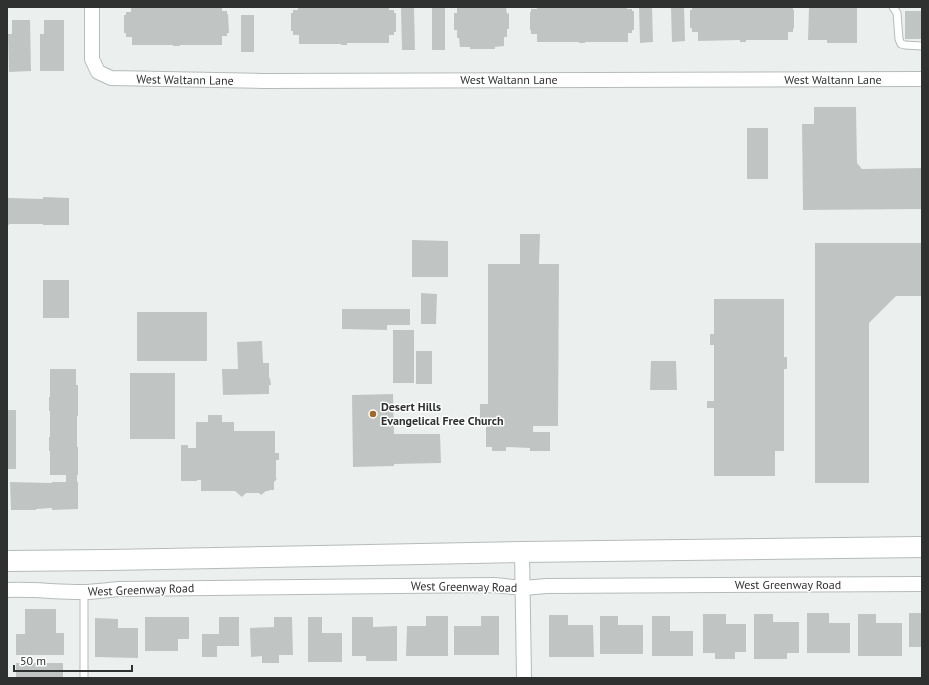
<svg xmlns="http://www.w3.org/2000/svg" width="929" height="685" viewBox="0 0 929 685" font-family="'PT Sans',sans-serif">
<rect width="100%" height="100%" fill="#ebf0ef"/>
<g fill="#c0c5c4">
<path d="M131,7H222V11H227V14H228L229,33H227V36H222V45H180V46H173V45H132V37H126V33H124V15H126V12H131Z"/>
<path d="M298,7H389V10H394V13H396V32H394V35H389V43H347V45H341V44H299V35H293V31H291V13H293V10H298Z"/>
<path d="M401,7H414L415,50H402Z"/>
<rect x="432" y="7" width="13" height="43"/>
<path d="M457,7H506L507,14L509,13V29H507V37H504V46L495,47V49H470V47H460L459,38H457V30H454V13H457Z"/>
<path d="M537,7H627V9H632V11H634V30H632V33H628V42H585V43H579V42H537V34H531V30H530V12H531V9H537Z"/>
<path d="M639,7H652L653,42L640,43Z"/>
<path d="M671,7H684L685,41L672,42Z"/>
<path d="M692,7H793V10H794V28L793,29V32H788V40H746V42H740V40L698,41V32H692V28H690V10H692Z"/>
<path d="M809,7H857V43H827V40H808Z"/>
<rect x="905" y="11" width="17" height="28"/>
<rect x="241" y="15" width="13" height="37"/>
<path d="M12,20H30L31,71L9,72L8,34H12Z"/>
<path d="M44,20H64V71H40V34H44Z"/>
<path d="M814,107H856L857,163L862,169L922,168V209L803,210L802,124H814Z"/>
<rect x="747" y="128" width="21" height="51"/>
<path d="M7,197L9,198L43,199V197L69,198V225H43V224H9V225H7Z"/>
<path d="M520,234H540L539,264H559L558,426H533V432H550V451H530V448L506,447V451H492V447H486V425H480V404H488V264H520Z"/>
<path d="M412,240L448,241V277H412Z"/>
<path d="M815,243H922V296H896L869,323V483H815Z"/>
<rect x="7" y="258" width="1" height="30"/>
<rect x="43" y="280" width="26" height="38"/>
<path d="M421,293L437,294L436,324H421Z"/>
<path d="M714,299H784V357H787V369H784V451H775V476H714V408H707V401H714V345H710V334H714Z"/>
<path d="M342,309H410V325H387V330L342,329Z"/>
<rect x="137" y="312" width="70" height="49"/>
<rect x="393" y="330" width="21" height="53"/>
<path d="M262,341L263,363H269V378H270L271,385H269V394L223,395L222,369H238L237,342Z"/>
<rect x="416" y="351" width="16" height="33"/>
<path d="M651,361H676L677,390H650Z"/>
<path d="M50,369H76V385H78V416H77V447H78V475H77V482H78V509L52,510V508L36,509V510H11L10,482L52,483V482H66V475H50V451H49V437H50V411H49V397H50Z"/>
<rect x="130" y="373" width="45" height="66"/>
<path d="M393,394L394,434H440L441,463L394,464V466L353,467L352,395Z"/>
<rect x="7" y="410" width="9" height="59"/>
<path d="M208,415H222V422H234V431H275V453H279V460H276V478L277,479L274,482V490H269V491H266L261,495L259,493H246L242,497L235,491H201V480H197V481H181V445H188V448H196V422H208Z"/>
<path d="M25,609H56V633H64V655H16V634H25Z"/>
<path d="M807,613H829V623H850V653H807Z"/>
<rect x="909" y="613" width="13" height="34"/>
<path d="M703,614H726V624H746V652H735V659H715V653H703Z"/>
<path d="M754,614H773V622H799V653H787V659H754Z"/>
<path d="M858,614H876V623H902V656H858Z"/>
<path d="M549,615H568V625H593L594,657H549Z"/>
<path d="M426,616H448V656H406L407,626H426Z"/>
<path d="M481,616H499V655H454V626H481Z"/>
<path d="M600,616H618V625H643V654H600Z"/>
<path d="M652,616H670V631H693V656H652Z"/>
<path d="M145,617H189V639H178V651H145Z"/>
<path d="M219,617H239V646H217V657H202V634H219Z"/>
<path d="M274,617H292L293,655H279V663H262V656L251,657L250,628L274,627Z"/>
<path d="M308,617H322V633H342V662H308Z"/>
<path d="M352,617H373V627L397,626V661H366V656H352Z"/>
<path d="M95,618L118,619V628H138V658L95,657Z"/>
<rect x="16" y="663" width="47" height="15"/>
</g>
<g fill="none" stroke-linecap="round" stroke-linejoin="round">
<g stroke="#b6bbba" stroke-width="9">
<g id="lane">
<path d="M893,7L897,13L899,39L901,44L905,45L922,46"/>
<path d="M84,678V592"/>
</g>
</g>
<g stroke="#b6bbba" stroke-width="16">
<g id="street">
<path d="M92,7V59L98,72L111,78L264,81L922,79"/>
<path d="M522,552L524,678"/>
<path d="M7,590C32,589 57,592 82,592C94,592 107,590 119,589L494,585L523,588L547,586L922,584"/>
</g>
</g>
<g stroke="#b6bbba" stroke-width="22">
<path id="secondary" d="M7,561L109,560L522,552L922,547"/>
</g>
<use href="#lane" stroke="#fff" stroke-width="7"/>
<use href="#street" stroke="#fff" stroke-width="14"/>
<use href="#secondary" stroke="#fff" stroke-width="20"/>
</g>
<circle fill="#a26828" stroke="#fff" stroke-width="1.5" cx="373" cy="414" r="4"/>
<g text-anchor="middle" stroke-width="3" stroke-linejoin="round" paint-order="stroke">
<g font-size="12" fill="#2f3131" stroke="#fff">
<text transform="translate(185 80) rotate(1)" y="4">West Waltann Lane</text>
<text x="509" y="84">West Waltann Lane</text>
<text x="833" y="84">West Waltann Lane</text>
<text x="788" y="589">West Greenway Road</text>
<text transform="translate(464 587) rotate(1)" y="4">West Greenway Road</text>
<text transform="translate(141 590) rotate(-2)" y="4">West Greenway Road</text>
</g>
<g font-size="12" font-weight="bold" fill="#2f3131" stroke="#fff" text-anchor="start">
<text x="381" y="411">Desert Hills<tspan x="381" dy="14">Evangelical Free Church</tspan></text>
</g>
</g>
<rect width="929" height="685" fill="none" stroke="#2f3131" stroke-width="16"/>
<path d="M14 665v6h118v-6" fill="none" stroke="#2f3131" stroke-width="2"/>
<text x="20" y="665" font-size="12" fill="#2f3131" stroke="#ffffff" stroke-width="3" paint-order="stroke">50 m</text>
</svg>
